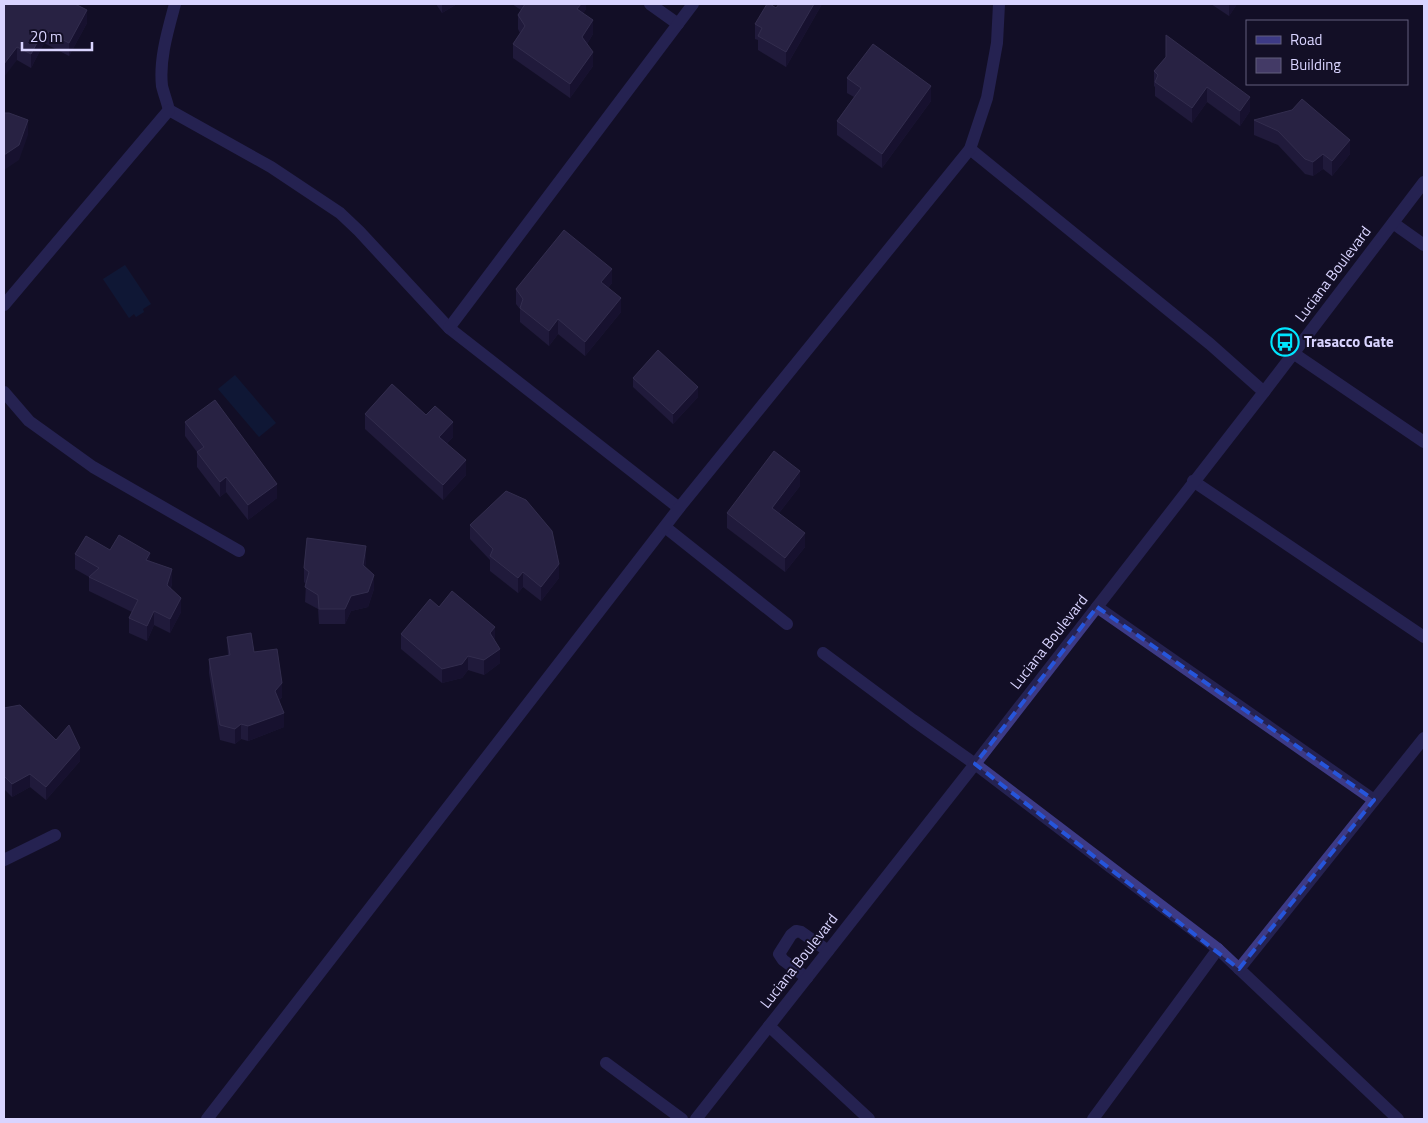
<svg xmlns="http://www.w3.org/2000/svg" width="1428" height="1123" viewBox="0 0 1428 1123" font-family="'Titillium Web',sans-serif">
<rect width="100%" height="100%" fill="#130f26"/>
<g fill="#0c2248">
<path d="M125,265L151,304L143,309L144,312L136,317L134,314L129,318L103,279Z"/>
<path d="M235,375L276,423L259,437L218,389Z"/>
</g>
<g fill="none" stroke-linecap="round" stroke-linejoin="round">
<g stroke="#3d3a85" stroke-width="12">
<path d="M665,527L787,624"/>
<path d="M823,653L913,720L975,764"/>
<path d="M807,978L783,960L779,954L791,935L796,931L801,932L828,951"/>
<path d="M606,1063L682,1119"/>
</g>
<g stroke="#3d3a85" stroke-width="12">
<path d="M175,4C168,30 159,59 162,86C164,94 167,102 169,110L271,167L340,213L359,231L449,328L679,508"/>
<path d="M650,4L678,24"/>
<path d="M970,149L1210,344L1264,392"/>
<path d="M1393,223L1424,245"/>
<path d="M4,305L169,110"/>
<path d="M449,328L693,4"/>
<path d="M1293,353L1424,442"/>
<path d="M4,392L29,421L93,467L239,551"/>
<path d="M1193,481L1424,637"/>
<path d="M1097,607L1374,800"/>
<path d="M975,764L1218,949L1398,1119"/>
<path d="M4,860L55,835"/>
<path d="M1239,969L1424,738"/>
<path d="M207,1119L679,508L970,149L987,98L997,43L999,4"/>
<path d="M1093,1119L1218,949"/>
</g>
<g stroke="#3d3a85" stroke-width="12">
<path d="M769,1026L869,1119"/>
<path d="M696,1119L975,764L1264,392L1424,182"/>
</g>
</g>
<g fill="#312854">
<path d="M436,4H457L442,13Z"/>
<path d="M512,4H586V9L583,13L593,34L587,44L593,66L570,98L513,58V44L520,33L518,29V15L521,10Z"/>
<path d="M779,4H822L786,67L758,50V40L755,39V24L776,8Z"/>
<path d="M1211,4H1237L1229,16Z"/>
<path d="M4,6L87,23L69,56L44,43L31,68L17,60Z"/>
<path d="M1166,35L1250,111L1240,126L1207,102L1192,123L1155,96V87L1154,86V71L1166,58Z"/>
<path d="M847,78L931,101L882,168L837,135V121L854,97L847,93Z"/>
<path d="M1254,120L1350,154L1332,176L1323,169L1313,176L1305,174L1278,145L1254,135Z"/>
<path d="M612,283L608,288L621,312L585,356L558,334L549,346L520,322V309L516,304V289Z"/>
<path d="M633,378L698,397L673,424L633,387Z"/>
<path d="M365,414L426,415L453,437L447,443L466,475L443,500L365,429Z"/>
<path d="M185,422L277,498L248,520L226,492L220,497L197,467V452L185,436Z"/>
<path d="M800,486L779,513L805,547L785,572L727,528V513Z"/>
<path d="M470,525L559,578L541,601L523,587L518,593L490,571V560L470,539Z"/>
<path d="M110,550L150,562L172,583L171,588L181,612L170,633L154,625L147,641L129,633V618L132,612L89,591V577L75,569V554Z"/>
<path d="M366,561L365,567L374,589L368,607L351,611L345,624H319L318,609L305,602L306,584L304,582V568Z"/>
<path d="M439,607L495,641L500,663L484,675L468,670L462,678L442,683L401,649V634Z"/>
<path d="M227,637L254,652L282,697L279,701L284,727L248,741L241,739L235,744L220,740L209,673V659L228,656Z"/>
<path d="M4,708L56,740L80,761L46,800L30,787L12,797L4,789Z"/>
</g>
<g fill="#1d163a">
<path d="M442,4H457L442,13Z"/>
<path d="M581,4H586V9L577,24V9Z"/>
<path d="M814,4H822L786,67V52Z"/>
<path d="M1229,4H1237L1229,16Z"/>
<path d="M87,10V23L69,56V43Z"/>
<path d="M593,20V34L582,52V37Z"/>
<path d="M44,30V43L31,68V54Z"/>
<path d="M17,47V60L4,77V64Z"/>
<path d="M593,52V66L570,98V84Z"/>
<path d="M931,86V101L882,168V154Z"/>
<path d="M1207,87V102L1192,123V108Z"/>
<path d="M1250,97V111L1240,126V111Z"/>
<path d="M28,120V135L19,160L4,170V155Z"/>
<path d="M1350,140V154L1332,176V161Z"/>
<path d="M1323,154V169L1313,176V162Z"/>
<path d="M612,269V283L601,296V282Z"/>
<path d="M621,298V312L585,356V342Z"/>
<path d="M558,319V334L549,346V331Z"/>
<path d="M698,387V397L673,424V414Z"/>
<path d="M453,422V437L439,451V437Z"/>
<path d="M466,460V475L443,500V485Z"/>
<path d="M800,471V486L772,522V508Z"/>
<path d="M226,477V492L220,497V482Z"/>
<path d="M277,484V498L248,520V505Z"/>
<path d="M805,533V547L785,572V558Z"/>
<path d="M366,546V561L363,580V565Z"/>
<path d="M150,553V568L146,560Z"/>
<path d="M559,564V578L541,601V587Z"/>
<path d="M172,569V583L167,599V585Z"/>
<path d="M523,572V587L518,593V578Z"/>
<path d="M374,575V589L368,607L351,611L345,624V609L351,596Z"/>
<path d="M181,598V612L170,633V619Z"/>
<path d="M154,611V625L147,641V626Z"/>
<path d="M495,627V642L490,633Z"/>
<path d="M500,649V663L484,675V660Z"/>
<path d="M468,656V670L462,678L442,683V669Z"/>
<path d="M282,683V697L275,705V691Z"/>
<path d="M284,713V727L248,741V726Z"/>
<path d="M241,724V739L235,744V729Z"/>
<path d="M80,748V761L46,800V787Z"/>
<path d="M30,774V787L12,797V784Z"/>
</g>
<g fill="#433a66" stroke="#5a527e">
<path d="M5,4H75L87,10L69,43L44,30L31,54L17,47L4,64V6Z"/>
<path d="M525,4H581L577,9L593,20L582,37L593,52L570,84L513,44L525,26L518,15Z"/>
<path d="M767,4H770L776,8L779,4H814L786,52L758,36L762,28L755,24Z"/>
<path d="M1166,35L1250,97L1240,111L1207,87L1192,108L1155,82L1158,75L1154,71L1166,57Z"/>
<path d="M873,44L931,86L882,154L837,121L861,88L847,78Z"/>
<path d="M1302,99L1350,140L1332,161L1323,154L1313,162L1305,159L1278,131L1254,120L1292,110Z"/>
<path d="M4,113H9L28,120L19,145L4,155Z"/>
<path d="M564,230L612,269L601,282L621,298L585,342L558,319L549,331L520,308L523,299L516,289Z"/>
<path d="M658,350L698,387L673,414L633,378Z"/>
<path d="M392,384L426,415L435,406L453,422L439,437L466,460L443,485L365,414Z"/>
<path d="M215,400L277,484L248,505L226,477L220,482L197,452L204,447L185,422Z"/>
<path d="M774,451L800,471L772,508L805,533L785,558L727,513Z"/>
<path d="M506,491L526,500L552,531L559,564L541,587L523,572L518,578L490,556L493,549L470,525Z"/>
<path d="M119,535L150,553L146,560L172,569L167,585L181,598L170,619L154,611L147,626L129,618L138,600L89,577L99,568L75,554L86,536L110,550Z"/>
<path d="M307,538L366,546L363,565L374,575L368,592L351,596L345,609H319L318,595L305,587L309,572L304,568Z"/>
<path d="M452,591L495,627L490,633L500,649L484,660L468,656L462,664L442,669L401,634L430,599L439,607Z"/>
<path d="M251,633L254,652L277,649L282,683L275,691L284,713L248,726L241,724L235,729L220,725L209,659L230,655L227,637Z"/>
<path d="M20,705L56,740L69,725L80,748L46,787L30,774L12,784L4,776V708Z"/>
</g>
<path d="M0 0H1428V1123H0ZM1097,607L1374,800L1239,969L975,764Z" fill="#130f26" fill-opacity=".55" fill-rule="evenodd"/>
<path fill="none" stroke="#2655da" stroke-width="4" stroke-dasharray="10 6" stroke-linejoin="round" d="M1097,607L1374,800L1239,969L975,764Z"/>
<defs>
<g id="bus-ring" transform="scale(1.4375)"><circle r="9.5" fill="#130f26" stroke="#00e5ff" stroke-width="1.5"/><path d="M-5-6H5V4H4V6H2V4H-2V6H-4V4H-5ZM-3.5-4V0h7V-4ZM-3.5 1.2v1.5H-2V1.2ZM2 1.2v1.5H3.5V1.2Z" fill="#00e5ff"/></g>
</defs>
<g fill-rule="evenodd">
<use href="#bus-ring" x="1285" y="342"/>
</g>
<g text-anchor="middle" stroke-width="4" stroke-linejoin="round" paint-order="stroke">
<g font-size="15" fill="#d9d4ff" stroke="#130f26">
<text transform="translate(1333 274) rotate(-53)" y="5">Luciana Boulevard</text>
<text transform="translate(1049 642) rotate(-52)" y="5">Luciana Boulevard</text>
<text transform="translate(799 961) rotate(-52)" y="5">Luciana Boulevard</text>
</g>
<g font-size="15" font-weight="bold" fill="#d9d4ff" stroke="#130f26" text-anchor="start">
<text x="1304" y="347">Trasacco Gate</text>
</g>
</g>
<rect width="1428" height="1123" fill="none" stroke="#d9d4ff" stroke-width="10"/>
<rect x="1246" y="20" width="162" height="65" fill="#130f26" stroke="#625e7d"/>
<rect x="1256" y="36" width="25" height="8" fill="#3d3a85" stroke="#625e7d"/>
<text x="1290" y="45" font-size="15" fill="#d9d4ff">Road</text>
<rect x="1256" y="58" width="25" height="15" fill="#433a66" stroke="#625e7d"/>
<text x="1290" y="70" font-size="15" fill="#d9d4ff">Building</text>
<path d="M22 42v8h70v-8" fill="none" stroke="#d9d4ff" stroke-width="2.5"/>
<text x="30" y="42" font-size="15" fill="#d9d4ff" stroke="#130f26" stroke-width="4" paint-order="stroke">20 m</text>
</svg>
